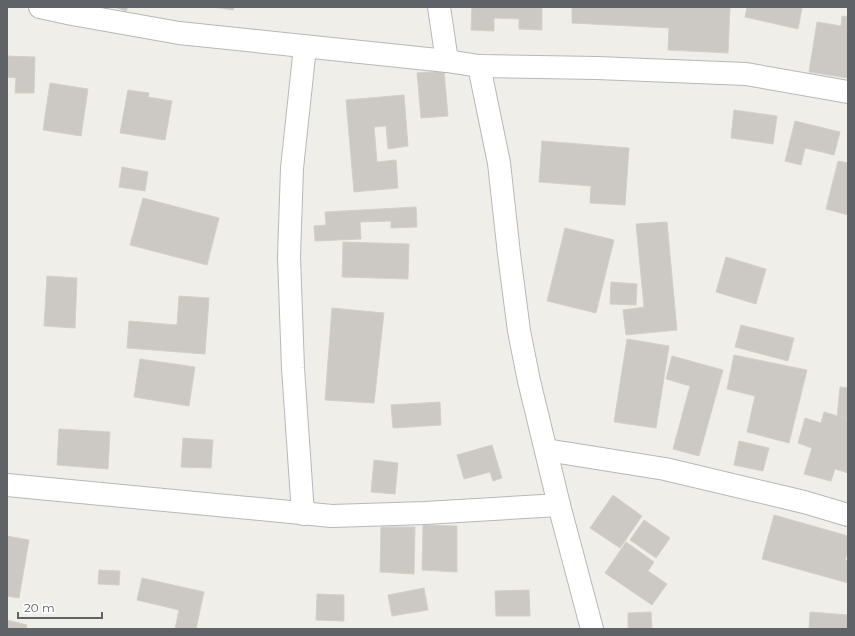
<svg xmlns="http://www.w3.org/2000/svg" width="855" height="636" viewBox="0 0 855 636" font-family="Montserrat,sans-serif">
<rect width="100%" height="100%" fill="#f0eee8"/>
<g fill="#ccc9c4" stroke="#d5d0c6">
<path d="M114,7H128L126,11Z"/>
<path d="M213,7H234L233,10Z"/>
<path d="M472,7H542V30L519,29V19L494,18V31L471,30Z"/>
<path d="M572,7H730L728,53L668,50L669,28L572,23Z"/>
<path d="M747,7H796L802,8L798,29L745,17Z"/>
<path d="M842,16L848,17V78L809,72L817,22L841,26Z"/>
<path d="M7,56L35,57L34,93H15L16,78L7,77Z"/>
<path d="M444,71L448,116L421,118L417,73Z"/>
<path d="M50,83L88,89L81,136L43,130Z"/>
<path d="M128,90L149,93L148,97L172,101L165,140L120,133Z"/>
<path d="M404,95L408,146L388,149L386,126L374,127L377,162L396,160L398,188L354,192L346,100Z"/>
<path d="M734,110L777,116L773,144L731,138Z"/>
<path d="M795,121L840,132L834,155L805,148L801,165L785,161Z"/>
<path d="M542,141L629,148L625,205L590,203L591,186L539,182Z"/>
<path d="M838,161L848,163V215L826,209Z"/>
<path d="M122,167L148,172L145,191L119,187Z"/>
<path d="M143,198L219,218L207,265L130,245Z"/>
<path d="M416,207L417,227L391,228V221L360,222L361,239L315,241L314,226L326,225L325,212Z"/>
<path d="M667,222L677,330L626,335L623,310L644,307L636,224Z"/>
<path d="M565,228L614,240L596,313L547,301Z"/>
<path d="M343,242L409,244L408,279L342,277Z"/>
<path d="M726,257L766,269L756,304L716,292Z"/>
<path d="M47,276L77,278L75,328L44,326Z"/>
<path d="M611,282L637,284L636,305L610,304Z"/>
<path d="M179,296L209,298L205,354L127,348L129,321L177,325Z"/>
<path d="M332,308L384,313L374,403L325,400Z"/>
<path d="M741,325L794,338L788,361L735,347Z"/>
<path d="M627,339L669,346L656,428L614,422Z"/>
<path d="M734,355L807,370L789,443L747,432L755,396L727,389Z"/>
<path d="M672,356L723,370L699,456L673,449L690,386L666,379Z"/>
<path d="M140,359L195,367L189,406L134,397Z"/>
<path d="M840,387L848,388V419L837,418Z"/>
<path d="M440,402L441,425L393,428L391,405Z"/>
<path d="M824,412L848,419V473L835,469L831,481L804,474L812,448L798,443L805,418L821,423Z"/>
<path d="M59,429L110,432L108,469L57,465Z"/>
<path d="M183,438L213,440L211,468L181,467Z"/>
<path d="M739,441L769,448L763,471L734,465Z"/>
<path d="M492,445L502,478L493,481L490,472L464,479L457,455Z"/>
<path d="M374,460L398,463L395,494L371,492Z"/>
<path d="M613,495L642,516L620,548L590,528Z"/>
<path d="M774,515L848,536V550L845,560L848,561V583L762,559Z"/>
<path d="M644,520L670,538L656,558L630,540Z"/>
<path d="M423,525L457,526V572L422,570Z"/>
<path d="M381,527H415L414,574L380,572Z"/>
<path d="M7,536L29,540L19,598L7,596Z"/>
<path d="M626,542L654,562L648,571L667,584L652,605L605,573Z"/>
<path d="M99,570L120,571L119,585L98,584Z"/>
<path d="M142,578L204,592L196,629H175L179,610L137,600Z"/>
<path d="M424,588L428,610L392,616L388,595Z"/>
<path d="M529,590L530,616H496L495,591Z"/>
<path d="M317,594L344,595V621L316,620Z"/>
<path d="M651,612L652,629H628V613Z"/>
<path d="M810,612L848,615V629H809Z"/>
<path d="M7,620L27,625L26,629H7Z"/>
</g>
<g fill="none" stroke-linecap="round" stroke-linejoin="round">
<g stroke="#b5b8bb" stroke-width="24">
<g id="minor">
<path d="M40,7L72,14L179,33L447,61L479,66L597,68L746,74L848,92"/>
<path d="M439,7L447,61"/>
<path d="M479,66L499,163L509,254L519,331L529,381L559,505L592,629"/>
<path d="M546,450L665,469L804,502L848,515"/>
<path d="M7,485L332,516L425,513L559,505"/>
<path d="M303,514L293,368L289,257L292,168L305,47"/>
</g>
</g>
<use href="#minor" stroke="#fff" stroke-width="22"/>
</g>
<rect width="855" height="636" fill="none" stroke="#5f6367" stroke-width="16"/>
<path d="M18 612v6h84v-6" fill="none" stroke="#5f6367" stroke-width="2"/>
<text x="24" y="612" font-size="12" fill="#5f6367" stroke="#ffffff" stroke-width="3" paint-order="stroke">20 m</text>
</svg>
